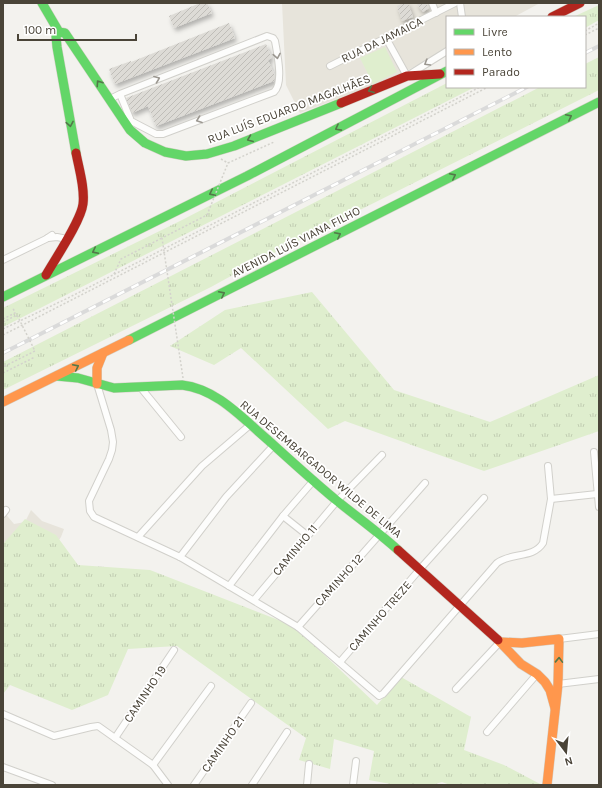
<svg xmlns="http://www.w3.org/2000/svg" width="602" height="788" viewBox="0 0 602 788" font-family="Karla,sans-serif">
<defs>
<pattern id="grass-tufts" width="24" height="20" patternUnits="userSpaceOnUse"><rect width="24" height="20" fill="#dfeece"/><path d="M3 7l-1-3M5 7V3M7 7l1-3M15 17l-1-3M17 17v-4M19 17l1-3" fill="none" stroke="#c1cdb2"/></pattern>
<pattern id="building-hatch" width="6" height="6" patternUnits="userSpaceOnUse"><rect width="6" height="6" fill="#dddbd6"/><path d="M-1 1l2-2M0 6l6-6M5 7l2-2" fill="none" stroke="#bfbdb8"/></pattern>
<filter id="shadow"><feDropShadow dx="2" dy="3.5" stdDeviation="2" flood-color="#0004"/></filter>
</defs>
<rect width="100%" height="100%" fill="#f3f2ee"/>
<g fill="#e7e4db">
<path d="M282,3H540L514,17H447V49L397,76L300,113L286,85Z"/>
<path d="M31,510L42,521L64,529L61,537L14,608L3,617V511L14,524L25,522Z"/>
</g>
<g fill="url(#grass-tufts)">
<path d="M599,5V20L585,28V17H573Z"/>
<path d="M599,57V90L262,259L211,287L3,390V362L540,87H585V64Z"/>
<path d="M447,83V87H475L3,327V308L182,220Z"/>
<path d="M312,292L394,390L490,422L599,375V431L484,471L345,421L328,429L241,348L214,365L170,346L225,310Z"/>
<path d="M25,519L56,535L78,565L150,570L294,626L377,705L401,677L471,717L464,750L504,765L542,785H450L442,782L432,785H396L369,780L374,751L334,739L330,769L299,760L306,738L177,646L128,649L108,695L72,710L10,685L3,694V544Z"/>
</g>
<path fill="#dfeece" d="M385,47L397,72L373,84L360,58Z"/>
<g fill="url(#building-hatch)" filter="url(#shadow)">
<path d="M200,3H207L212,13L174,28L169,16Z"/>
<path d="M403,3H408L413,17L402,21L397,6Z"/>
<path d="M416,3H426L429,8L423,12Z"/>
<path d="M229,23L235,38L115,84L109,69L131,61V62Z"/>
<path d="M266,44L272,58L268,60L275,76L274,81L156,126L148,106L132,113L126,98Z"/>
</g>
<g fill="none" stroke-linecap="round" stroke-linejoin="round">
<g stroke="#d1d0cb" stroke-width="8">
<g id="street">
<path d="M432,3L436,13"/>
<path d="M460,3L462,17"/>
<path d="M386,38L407,76L447,51"/>
<path d="M330,66L455,3"/>
<path d="M110,99L120,94L267,36L273,38L275,41C277,53 284,83 274,92L163,134H156L131,121L120,94"/>
<path d="M48,238L57,237L67,239"/>
<path d="M3,260L46,239L52,235"/>
<path d="M97,384L111,430L113,442L112,450L109,459L89,501L90,511L94,517L180,557L298,627L379,696L383,694L497,563C511,552 533,559 543,543L551,499L548,466"/>
<path d="M141,388L181,437"/>
<path d="M594,452L599,507"/>
<path d="M551,499L597,494"/>
<path d="M3,514L6,510"/>
<path d="M283,516L307,535"/>
<path d="M138,537L202,466L250,425"/>
<path d="M180,557L226,497L274,445"/>
<path d="M229,586L283,516L314,480"/>
<path d="M254,600L337,501L382,455"/>
<path d="M298,627L425,483"/>
<path d="M559,639L599,634"/>
<path d="M340,662L420,569L484,498"/>
<path d="M558,684L599,679"/>
<path d="M456,689L500,642"/>
<path d="M3,714L54,736L91,727L98,726L153,765L168,785"/>
<path d="M487,732L537,674"/>
<path d="M115,738L174,650"/>
<path d="M153,765L211,686"/>
<path d="M3,767L52,785"/>
<path d="M194,785L251,703"/>
<path d="M252,785L287,732"/>
<path d="M307,785L309,764"/>
<path d="M353,785L356,761"/>
</g>
</g>
<g stroke="#d3cfc5" stroke-width="10">
<g id="fast">
<path d="M42,3L59,32L65,33L130,130L145,143L165,152L186,156L207,154L234,146L341,103"/>
<path d="M59,32L56,36L57,47L76,153"/>
<path d="M3,297L247,176L447,71"/>
<path d="M129,340L599,102"/>
<path d="M57,376L78,378L114,388L182,385C217,389 242,418 268,440C290,460 313,481 336,500C357,517 378,532 398,550"/>
</g>
</g>
<g stroke="#d3cfc5" stroke-width="10">
<g id="slow">
<path d="M97,384V368L103,353"/>
<path d="M3,402L129,340"/>
<path d="M498,640L521,664L537,674L545,682L550,690L555,708"/>
<path d="M500,642L522,643L559,639L558,684L547,785"/>
</g>
</g>
<g stroke="#d3cfc5" stroke-width="10">
<g id="jam">
<path d="M552,17L580,3"/>
<path d="M341,103L407,76L440,74"/>
<path d="M46,275C55,259 81,221 83,204C85,188 79,169 76,153"/>
<path d="M398,550L498,640"/>
</g>
</g>
<g stroke="#d3d2cc" stroke-width="1.5" stroke-dasharray="2 2" stroke-linecap="butt">
<path d="M585,31L599,23"/>
<path d="M585,35L599,28"/>
<path d="M221,159L228,163"/>
<path d="M114,274L121,259L162,238"/>
<path d="M3,319L15,313L13,308"/>
<path d="M3,329L70,297L480,87"/>
<path d="M3,335L488,87"/>
<path d="M3,373L35,357"/>
</g>
<use href="#street" stroke="#fdfdfc" stroke-width="6"/>
<use href="#fast" stroke="#63d668" stroke-width="9"/>
<use href="#slow" stroke="#ff974d" stroke-width="9"/>
<use href="#jam" stroke="#b3261e" stroke-width="9"/>
<g stroke="#dadada" stroke-width="4">
<g id="rail">
<path d="M585,53L599,46"/>
<path d="M3,353L527,87"/>
</g>
</g>
<use href="#rail" stroke="#fff" stroke-width="2.5" stroke-dasharray="8" stroke-linecap="butt"/>
<g stroke="#d3d2cc" stroke-width="1.5" stroke-dasharray="2 2" stroke-linecap="butt">
<path d="M3,322L17,315L35,351L3,367"/>
<path d="M183,378L162,238L207,215L228,163L274,142"/>
</g>
</g>
<defs><path id="oneway-chevron" d="M-2-3.5L2.5 0L-2 3.5" fill="none" stroke-width="1.6" stroke-linecap="round" stroke-linejoin="round"/></defs>
<g stroke="#9b9790">
<use href="#oneway-chevron" transform="translate(277 56) rotate(80)"/>
<use href="#oneway-chevron" transform="translate(427 63) rotate(149)"/>
<use href="#oneway-chevron" transform="translate(157 79) rotate(-21)"/>
<use href="#oneway-chevron" transform="translate(199 120) rotate(160)"/>
</g>
<g stroke="#537749">
<use href="#oneway-chevron" transform="translate(99 83) rotate(-124)"/>
<use href="#oneway-chevron" transform="translate(371 90) rotate(158)"/>
<use href="#oneway-chevron" transform="translate(569 117) rotate(-27)"/>
<use href="#oneway-chevron" transform="translate(70 124) rotate(80)"/>
<use href="#oneway-chevron" transform="translate(338 128) rotate(152)"/>
<use href="#oneway-chevron" transform="translate(250 139) rotate(158)"/>
<use href="#oneway-chevron" transform="translate(453 176) rotate(-27)"/>
<use href="#oneway-chevron" transform="translate(212 193) rotate(154)"/>
<use href="#oneway-chevron" transform="translate(338 235) rotate(-27)"/>
<use href="#oneway-chevron" transform="translate(95 251) rotate(154)"/>
<use href="#oneway-chevron" transform="translate(222 294) rotate(-27)"/>
<use href="#oneway-chevron" transform="translate(76 367) rotate(-26)"/>
<use href="#oneway-chevron" transform="translate(559 660) rotate(-88)"/>
</g>
<g text-anchor="middle" stroke-width="3.5" stroke-linejoin="round" paint-order="stroke">
<g font-size="12" fill="#4a4438" stroke="#fff">
<text transform="translate(382 40) rotate(-26)" y="4">RUA DA JAMAICA</text>
<text transform="translate(289 109) rotate(-21)" y="4">RUA LUÍS EDUARDO MAGALHÃES</text>
<text transform="translate(296 242) rotate(-27)" y="4">AVENIDA LUÍS VIANA FILHO</text>
<text transform="translate(321 469) rotate(40)" y="4">RUA DESEMBARGADOR WILDE DE LIMA</text>
<text transform="translate(295 550) rotate(-50)" y="4">CAMINHO 11</text>
<text transform="translate(339 580) rotate(-48)" y="4">CAMINHO 12</text>
<text transform="translate(380 616) rotate(-49)" y="4">CAMINHO TREZE</text>
<text transform="translate(145 694) rotate(-56)" y="4">CAMINHO 19</text>
<text transform="translate(223 744) rotate(-55)" y="4">CAMINHO 21</text>
</g>
</g>
<rect width="602" height="788" fill="none" stroke="#4a4438" stroke-width="8"/>
<rect x="446" y="16" width="140" height="72" fill="#ffffff" stroke="#b7b4af"/>
<rect x="454" y="29" width="20" height="6" fill="#63d668" stroke="#b7b4af"/>
<text x="482" y="36" font-size="12" fill="#4a4438">Livre</text>
<rect x="454" y="49" width="20" height="6" fill="#ff974d" stroke="#b7b4af"/>
<text x="482" y="56" font-size="12" fill="#4a4438">Lento</text>
<rect x="454" y="69" width="20" height="6" fill="#b3261e" stroke="#b7b4af"/>
<text x="482" y="76" font-size="12" fill="#4a4438">Parado</text>
<g transform="translate(566 752) rotate(164)" stroke="#ffffff" stroke-width="3" paint-order="stroke">
<path d="M0-3L7 15L0 10L-7 15Z" fill="#4a4438"/>
<text y="-6" font-size="11" font-weight="bold" text-anchor="middle" fill="#4a4438">N</text>
</g>
<path d="M18 34v6h118v-6" fill="none" stroke="#4a4438" stroke-width="2"/>
<text x="24" y="34" font-size="12" fill="#4a4438" stroke="#ffffff" stroke-width="3" paint-order="stroke">100 m</text>
</svg>
